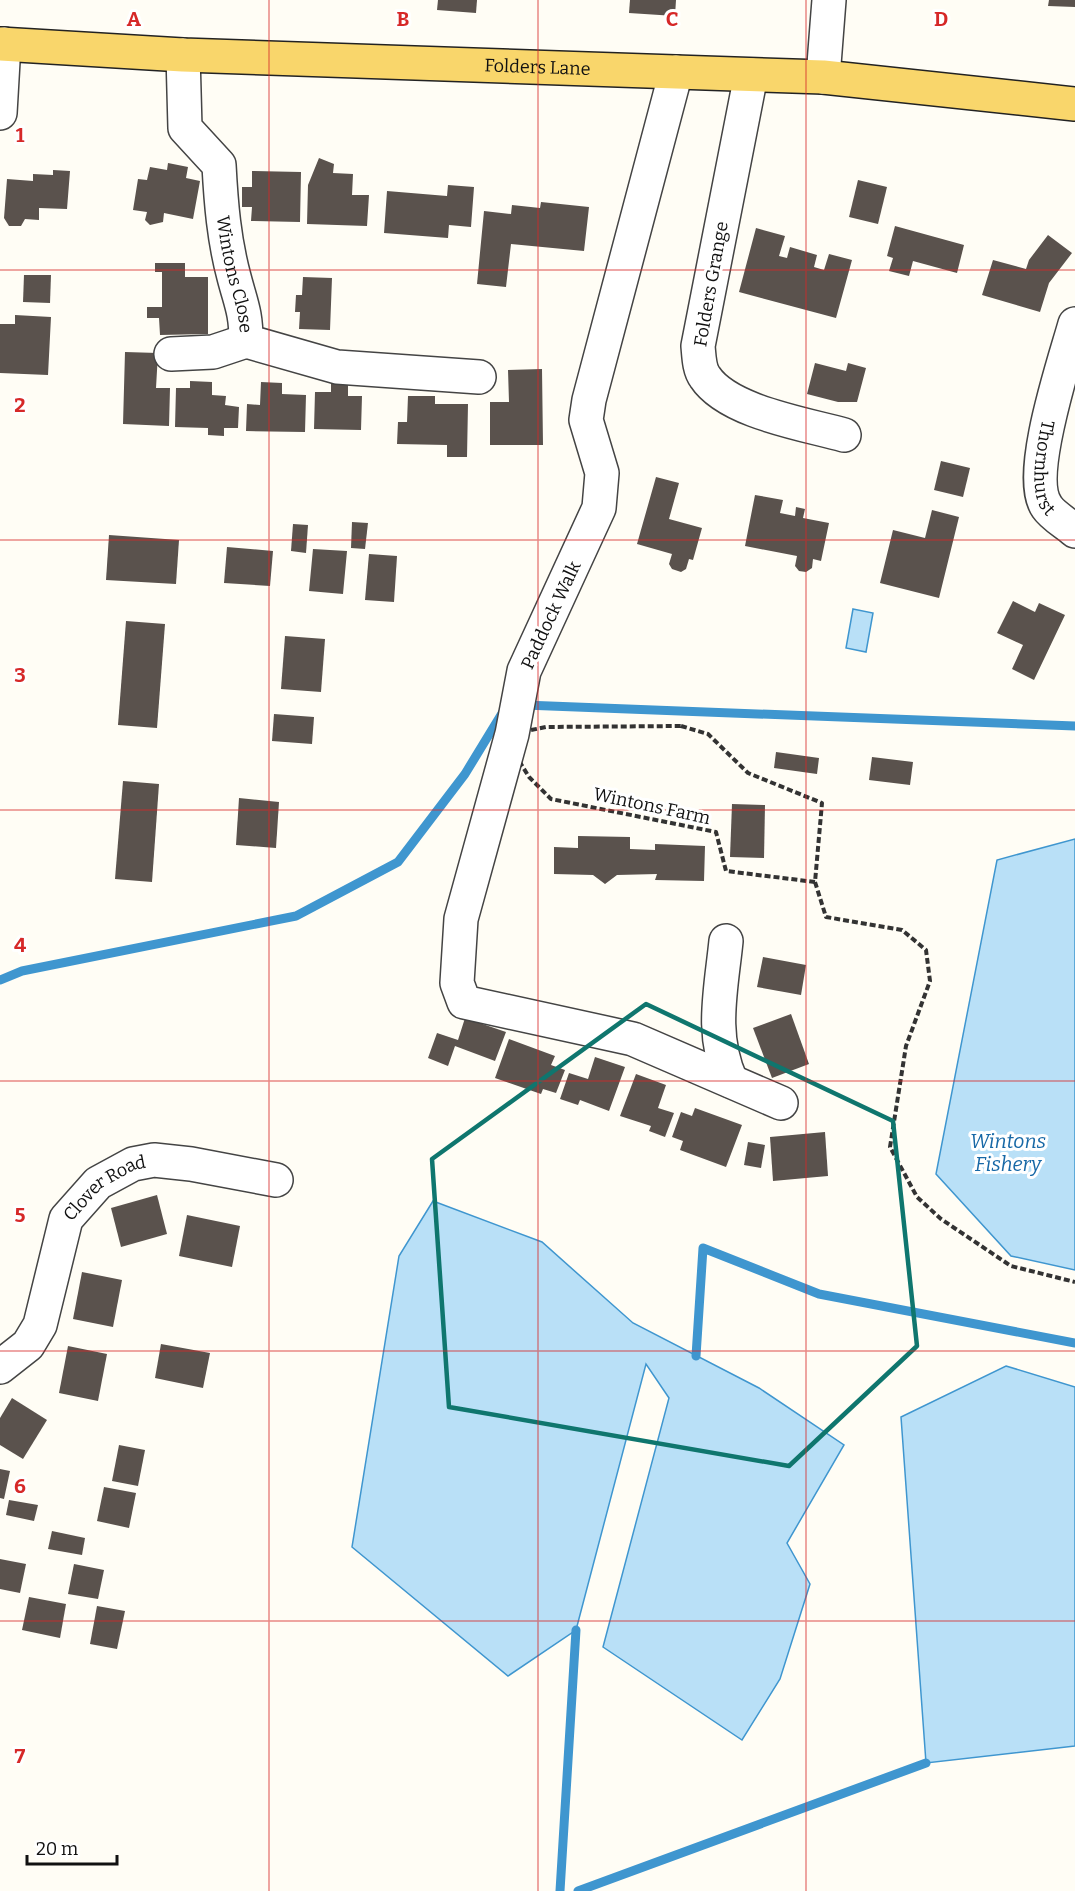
<svg xmlns="http://www.w3.org/2000/svg" width="1075" height="1891" viewBox="0 0 1075 1891" font-family="Bitter,serif">
<rect width="100%" height="100%" fill="#fffdf5"/>
<g fill="#b9e0f7" stroke="#3f96cf" stroke-width="1.5">
<path d="M853,609L873,613L866,652L846,648Z"/>
<path d="M1075,839V1270L1011,1256L936,1174L997,860Z"/>
<path d="M433,1201L542,1242L633,1323L759,1388L844,1445L787,1543L810,1584L780,1679L742,1740L603,1647L669,1398L646,1364L576,1630L508,1676L352,1547L399,1256Z"/>
<path d="M1006,1366L1075,1387V1746L926,1763L901,1417Z"/>
</g>
<g fill="none" stroke-linecap="round" stroke-linejoin="round">
<g stroke="#3f96cf" stroke-width="9">
<path d="M524,705L1075,726"/>
<path d="M0,980L22,971L296,916L398,862L465,774L504,710"/>
<path d="M696,1356L703,1248L819,1294L1075,1343"/>
<path d="M560,1891L576,1630"/>
<path d="M578,1891L926,1763"/>
</g>
</g>
<g fill="#5a524d">
<path d="M438,0H477L476,13L437,10Z"/>
<path d="M630,0H676L675,16L629,13Z"/>
<path d="M1049,0H1075V7L1048,6Z"/>
<path d="M319,158L334,164L333,173L353,174L352,195H369L367,226L307,224L308,185Z"/>
<path d="M168,163L188,167L186,178L200,181L193,219L164,213L163,222L150,225L145,220L147,212L133,210L138,179L147,180L150,167L167,170Z"/>
<path d="M53,170L70,171L67,209L39,208V220L25,219L21,226H9L4,218L7,179L33,181V174L53,175Z"/>
<path d="M252,171L301,172L300,222L251,221L252,207H242V187H252Z"/>
<path d="M858,180L887,187L878,224L849,217Z"/>
<path d="M448,185L474,187L471,227L449,225L448,238L384,233L387,191L447,196Z"/>
<path d="M541,202L589,207L584,251L511,244L506,287L477,284L484,211L511,214L512,205L540,208Z"/>
<path d="M895,226L964,245L957,273L913,261L909,276L889,271L893,258L887,256Z"/>
<path d="M756,228L785,236L779,256L787,258L790,247L817,255L814,267L824,270L829,254L852,260L836,318L739,292Z"/>
<path d="M1048,235L1072,253L1049,283L1040,312L982,295L993,260L1026,269L1029,260Z"/>
<path d="M155,263H185V277H208V334L160,335L159,318H147V307H162V272H155Z"/>
<path d="M24,275H51L50,303L23,302Z"/>
<path d="M303,277L332,278L330,330L299,329L300,312H295L296,295H302Z"/>
<path d="M15,315L51,317L48,375L0,373V324H15Z"/>
<path d="M125,352L158,353L156,388H170L169,426L123,424Z"/>
<path d="M815,363L846,371L848,363L866,368L857,402H838L807,394Z"/>
<path d="M542,369L543,445H490V402H509L508,370Z"/>
<path d="M190,381L212,382V395L226,396L225,405L239,407L238,428H224V436L208,435V428L175,427L176,388H190Z"/>
<path d="M261,382L282,383V394L306,395L305,432L246,431L247,404L260,405Z"/>
<path d="M331,383L348,384V396H362L361,430L314,429L315,392H331Z"/>
<path d="M408,396H435V404H468L467,457H447V445L397,444L398,422H407Z"/>
<path d="M941,461L970,468L963,497L934,490Z"/>
<path d="M656,477L679,483L669,519L702,528L693,560L689,559L686,569L681,572L672,569L669,564L672,554L637,544Z"/>
<path d="M755,495L783,500L780,513L795,516L796,507L805,509L803,518L829,523L821,561L813,559L812,568L806,572L799,571L795,566L797,556L745,546Z"/>
<path d="M932,510L959,517L939,598L880,583L893,530L925,538Z"/>
<path d="M352,522L368,523L365,549L351,548Z"/>
<path d="M293,524L308,525L306,553L291,551Z"/>
<path d="M109,535L179,540L176,584L106,580Z"/>
<path d="M227,547L273,551L270,586L224,583Z"/>
<path d="M313,549L347,551L343,594L309,591Z"/>
<path d="M369,554L397,556L394,602L365,600Z"/>
<path d="M1013,601L1035,612L1039,603L1065,615L1034,680L1012,669L1023,645L997,633Z"/>
<path d="M126,621L165,624L157,728L118,725Z"/>
<path d="M285,636L325,639L321,692L281,689Z"/>
<path d="M274,714L314,717L312,744L272,741Z"/>
<path d="M776,752L819,758L817,774L774,768Z"/>
<path d="M872,757L913,762L910,785L869,780Z"/>
<path d="M123,781L159,784L152,882L115,879Z"/>
<path d="M239,798L279,802L276,848L236,845Z"/>
<path d="M732,804L765,805L764,858L730,857Z"/>
<path d="M578,836L630,837V849L655,850V844L705,846L704,881L655,880L657,874L617,875L605,884L593,875L554,874V847L578,848Z"/>
<path d="M763,957L806,965L801,995L757,987Z"/>
<path d="M791,1014L809,1064L772,1078L753,1028Z"/>
<path d="M465,1018L506,1032L495,1061L455,1046L448,1066L428,1058L437,1033L458,1040Z"/>
<path d="M509,1039L555,1056L551,1065L565,1070L556,1093L543,1089L541,1094L495,1078Z"/>
<path d="M595,1057L625,1067L609,1111L580,1100L578,1105L560,1099L569,1073L588,1079Z"/>
<path d="M636,1074L666,1085L658,1108L674,1113L665,1137L649,1131L651,1126L620,1116Z"/>
<path d="M695,1108L742,1125L726,1167L680,1150L683,1141L672,1137L681,1112L692,1116Z"/>
<path d="M825,1132L828,1176L773,1181L770,1137Z"/>
<path d="M748,1142L765,1145L761,1168L744,1165Z"/>
<path d="M157,1195L167,1234L121,1247L111,1208Z"/>
<path d="M187,1215L240,1226L232,1267L179,1256Z"/>
<path d="M82,1272L122,1280L113,1327L73,1319Z"/>
<path d="M161,1344L210,1353L203,1388L155,1378Z"/>
<path d="M68,1346L107,1354L98,1401L59,1393Z"/>
<path d="M12,1398L47,1420L23,1459L0,1445V1418Z"/>
<path d="M119,1445L145,1450L138,1486L112,1481Z"/>
<path d="M0,1469L10,1471L4,1499L0,1498Z"/>
<path d="M104,1487L136,1493L129,1528L97,1521Z"/>
<path d="M9,1500L38,1505L34,1521L6,1515Z"/>
<path d="M52,1531L85,1538L82,1555L48,1549Z"/>
<path d="M0,1559L26,1564L20,1593L0,1589Z"/>
<path d="M74,1564L104,1570L98,1599L68,1594Z"/>
<path d="M29,1597L66,1604L60,1638L22,1630Z"/>
<path d="M97,1606L125,1611L117,1649L90,1644Z"/>
</g>
<g fill="none" stroke-linecap="round" stroke-linejoin="round">
<g stroke="#444" stroke-width="36">
<g id="minor">
<path id="s1" d="M183,55L185,128L219,165C221,203 224,240 234,277C241,304 246,312 246,341L337,367L479,377"/>
<path d="M676,72L589,400L586,420L602,473L599,508L524,671L512,734L461,919L457,983L464,1002L633,1039L781,1103"/>
<path d="M751,75L698,346C699,356 699,369 705,377C728,412 805,424 844,435"/>
<path d="M823,77L829,0"/>
<path d="M0,113L4,44"/>
<path id="s2" d="M1075,324C1065,360 1025,477 1047,507C1053,516 1066,523 1075,531"/>
<path d="M171,354L213,352L246,341"/>
<path d="M726,941C721,991 710,1034 731,1081"/>
<path id="s3" d="M0,1367L28,1345L40,1325L66,1219L98,1183L133,1164L154,1160L191,1164L276,1180"/>
</g>
</g>
<g stroke="#222" stroke-width="36">
<g id="major">
<path id="s4" d="M0,44L183,55L823,77L1075,104"/>
</g>
</g>
<g stroke="#333" stroke-width="4" stroke-dasharray="6 3" stroke-linecap="butt">
<path d="M681,726L708,734L748,773L822,803L815,882L726,871L716,832L551,799L529,777L516,756L512,734L546,727Z"/>
<path d="M815,882L826,917L902,930L926,950L930,981L906,1046L890,1147L917,1197L941,1219L1011,1266L1075,1282"/>
</g>
<use href="#minor" stroke="#fff" stroke-width="33"/>
<use href="#major" stroke="#f9d66b" stroke-width="33"/>
</g>
<path fill="none" stroke="#0f766e" stroke-width="4.5" stroke-linejoin="round" d="M646,1004L893,1121L917,1346L789,1466L449,1407L432,1159Z"/>
<path fill="none" stroke="#d62828" stroke-width="1.5" stroke-opacity="0.55" d="M269,0V1891M538,0V1891M806,0V1891M0,270H1075M0,540H1075M0,810H1075M0,1081H1075M0,1351H1075M0,1621H1075"/>
<g text-anchor="middle" stroke-width="6" stroke-linejoin="round" paint-order="stroke">
<g font-size="18" fill="#111" stroke="#fff">
<text dy="6" stroke="none"><textPath href="#s4" startOffset="538">Folders Lane</textPath></text>
<text dy="6" stroke="none"><textPath href="#s1" startOffset="234">Wintons Close</textPath></text>
<text transform="translate(711 284) rotate(-80)" y="6">Folders Grange</text>
<text dy="6" stroke="none"><textPath href="#s2" startOffset="148">Thornhurst</textPath></text>
<text transform="translate(551 615) rotate(-65)" y="6">Paddock Walk</text>
<text transform="translate(652 806) rotate(12)" y="6">Wintons Farm</text>
<text dy="6" stroke="none"><textPath href="#s3" startOffset="219">Clover Road</textPath></text>
</g>
<g font-size="20" font-style="italic" fill="#1768a6" stroke="#fff">
<text x="1008" y="1148">Wintons<tspan x="1008" dy="23">Fishery</tspan></text>
</g>
</g>
<g font-size="20" text-anchor="middle" font-weight="bold" fill="#d62828" stroke="#fff" stroke-width="6" stroke-linejoin="round" paint-order="stroke">
<text x="134" y="26">A</text>
<text x="403" y="26">B</text>
<text x="672" y="26">C</text>
<text x="941" y="26">D</text>
<text x="20" y="142">1</text>
<text x="20" y="412">2</text>
<text x="20" y="682">3</text>
<text x="20" y="952">4</text>
<text x="20" y="1222">5</text>
<text x="20" y="1493">6</text>
<text x="20" y="1763">7</text>
</g>
<path d="M27 1855v9h90v-9" fill="none" stroke="#111111" stroke-width="3"/>
<text x="36" y="1855" font-size="18" fill="#111111" stroke="#ffffff" stroke-width="4.5" paint-order="stroke">20 m</text>
</svg>
